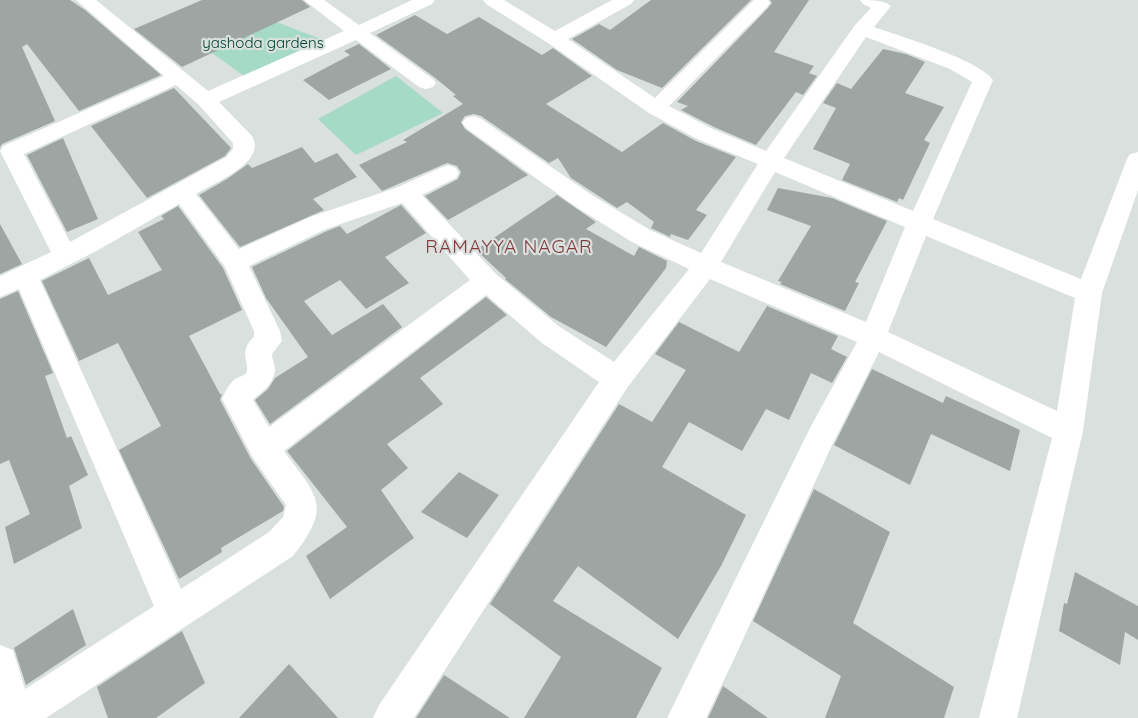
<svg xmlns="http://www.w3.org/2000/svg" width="1138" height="718" viewBox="0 0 1138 718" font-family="Quicksand,sans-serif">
<rect width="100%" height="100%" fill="#d9e0dd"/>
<g fill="#a5dbc6">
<path d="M261,16L326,41L244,76L208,50Z"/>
<path d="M396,76L443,113L356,155L318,119Z"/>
</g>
<g fill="#9fa5a3">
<path d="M0,0H70L85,10L161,75L79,111L27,44L22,47L55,121L2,144L0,147Z"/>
<path d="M202,0H302L310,7L182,67L134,29Z"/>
<path d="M651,0H751L662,88L617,70L572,39L599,24L610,30Z"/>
<path d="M770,0H809L774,52L814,66L809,73L817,76L803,95L796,92L756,145L714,127L681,110L688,106L677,102L768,8L772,3Z"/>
<path d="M415,15L447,34L479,17L542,55L553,48L592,76L546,104L622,152L663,123L696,141L736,157L696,210L707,215L688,240L671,234L670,237L651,228L654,222L627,202L617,208L571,178L558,158L549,163L481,116L474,114L465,116L461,122L465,129L528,175L448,220L425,196L458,179L461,172L457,166L447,163L382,191L359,165L407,142L403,140L463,104L453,96L456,95L434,77L376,35Z"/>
<path d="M359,44L391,69L329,100L303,80L350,55L344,51Z"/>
<path d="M883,49L906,54L925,62L905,93L944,107L924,140L930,143L903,200L899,198L897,202L842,180L850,164L813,149L836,108L823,103L837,83L851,89Z"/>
<path d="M174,88L231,148L225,156L147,198L91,126Z"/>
<path d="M63,138L98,219L67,232L27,155Z"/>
<path d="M302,147L315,163L337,153L357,177L313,199L324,210L240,247L199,195L227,179L248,164L252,168Z"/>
<path d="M778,188L832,198L887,221L855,282L859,283L845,311L780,284L782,282L778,281L811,226L767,210Z"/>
<path d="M557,195L596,222L586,229L634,256L639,247L667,261L666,268L606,347L551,317L505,279L506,278L476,250Z"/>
<path d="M401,205L426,233L385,257L409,283L366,309L340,280L304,301L332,335L383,304L402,327L270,424L255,400L268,389L275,378L308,357L266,298L252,267L327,231L340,226L347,234Z"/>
<path d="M178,206L223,268L242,310L189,336L220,394H222L220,400L251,459L284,507L283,511L221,548L222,552L179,579L119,450L161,426L118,343L79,361L42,281L89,258L108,295L162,270L138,232L164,219L161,216Z"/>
<path d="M0,224L22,264L0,274Z"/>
<path d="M18,291L53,373L45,376L67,438L71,436L88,475L69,486L82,528L14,564L5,527L30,514L9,460L0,464V299Z"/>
<path d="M486,297L507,315L420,378L443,404L387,444L408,468L381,490L414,538L330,599L306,556L347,527L287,451Z"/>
<path d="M767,306L838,336L831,349L847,357L832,383L811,373L789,420L766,409L742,451L689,422L662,467L746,515L721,566L678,639L578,566L553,601L662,668L636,718H524L561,657L490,604L619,404L652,422L686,370L655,354L679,322L739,352Z"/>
<path d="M872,369L943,403L946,396L1020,430L1010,471L931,434L910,485L834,445Z"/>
<path d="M459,472L499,495L467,538L421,512Z"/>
<path d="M814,489L890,532L853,623L954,687L944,718H825L841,676L753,621Z"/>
<path d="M1075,572L1138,606V640L1125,632L1120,665L1059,631L1064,603L1067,604Z"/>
<path d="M73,609L86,645L26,685L14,648Z"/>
<path d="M182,631L205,683L156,718H108L97,687Z"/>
<path d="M289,664L338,718H239Z"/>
<path d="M444,675L510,718H416Z"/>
<path d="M723,686L768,718H708Z"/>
</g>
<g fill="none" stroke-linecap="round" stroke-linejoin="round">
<path fill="#fff" fill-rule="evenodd" d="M76,0H96L208,91L344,31L304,0H324L359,25L412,0H435L432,4L370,33L433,79L436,83L433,87L426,89L419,87L356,40L219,102L252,136C268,162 214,183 196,194L239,249L310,217L398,187L440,168L448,165L456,168L459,173L456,178L422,195L496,274L560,327L614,362L689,269L632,242L576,207L466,128L462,123L466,118L473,116L480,118L592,195L650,230L701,253L758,164L697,139L649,113L548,43L486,4L483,0H504L555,31L612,0H634L631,4L568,39L655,98L754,0H768L770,3L767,7L669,106L713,129L766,151L855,25L871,8L863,4L860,0C870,0 884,0 891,6L874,27C899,36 980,60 993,80L933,219L1081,279L1127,159L1130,154L1138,152V190L1102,293L1083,431L1017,718H979L1052,438L879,352L832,445L735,657L706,718H667L811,426L857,342L710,279L627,388L414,718H373L379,705L599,382L542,343L486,295L284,451C317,496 333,506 293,556L46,718H0V645L13,650L25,689L154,606L19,289L0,297V276L51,252L0,151L3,146L164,76ZM866,37L950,69L972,82L913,211L784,158ZM176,85L199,105L233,143V149L226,157L70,242L24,154ZM775,172L905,227L866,322L721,262ZM402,203L470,280L269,427L253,400C262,391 273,386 275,370C275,365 272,360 272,354L282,341L280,331L249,266L326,229ZM179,204L225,267L254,331V337C237,351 251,366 246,373C244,376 238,377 235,379C229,384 225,392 222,399L253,458L286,505L283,517L269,532L181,589L40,280L98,250ZM926,236L1075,298L1057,411L888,332Z"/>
</g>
<g text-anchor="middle" stroke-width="4.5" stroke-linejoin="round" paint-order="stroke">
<g font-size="15" fill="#004231" stroke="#d9e0dd">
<text x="263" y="48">yashoda gardens</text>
</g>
<g font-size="19" letter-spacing="1" fill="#823a3d" stroke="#d9e0dd">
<text x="509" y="253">RAMAYYA NAGAR</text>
</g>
</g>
</svg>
